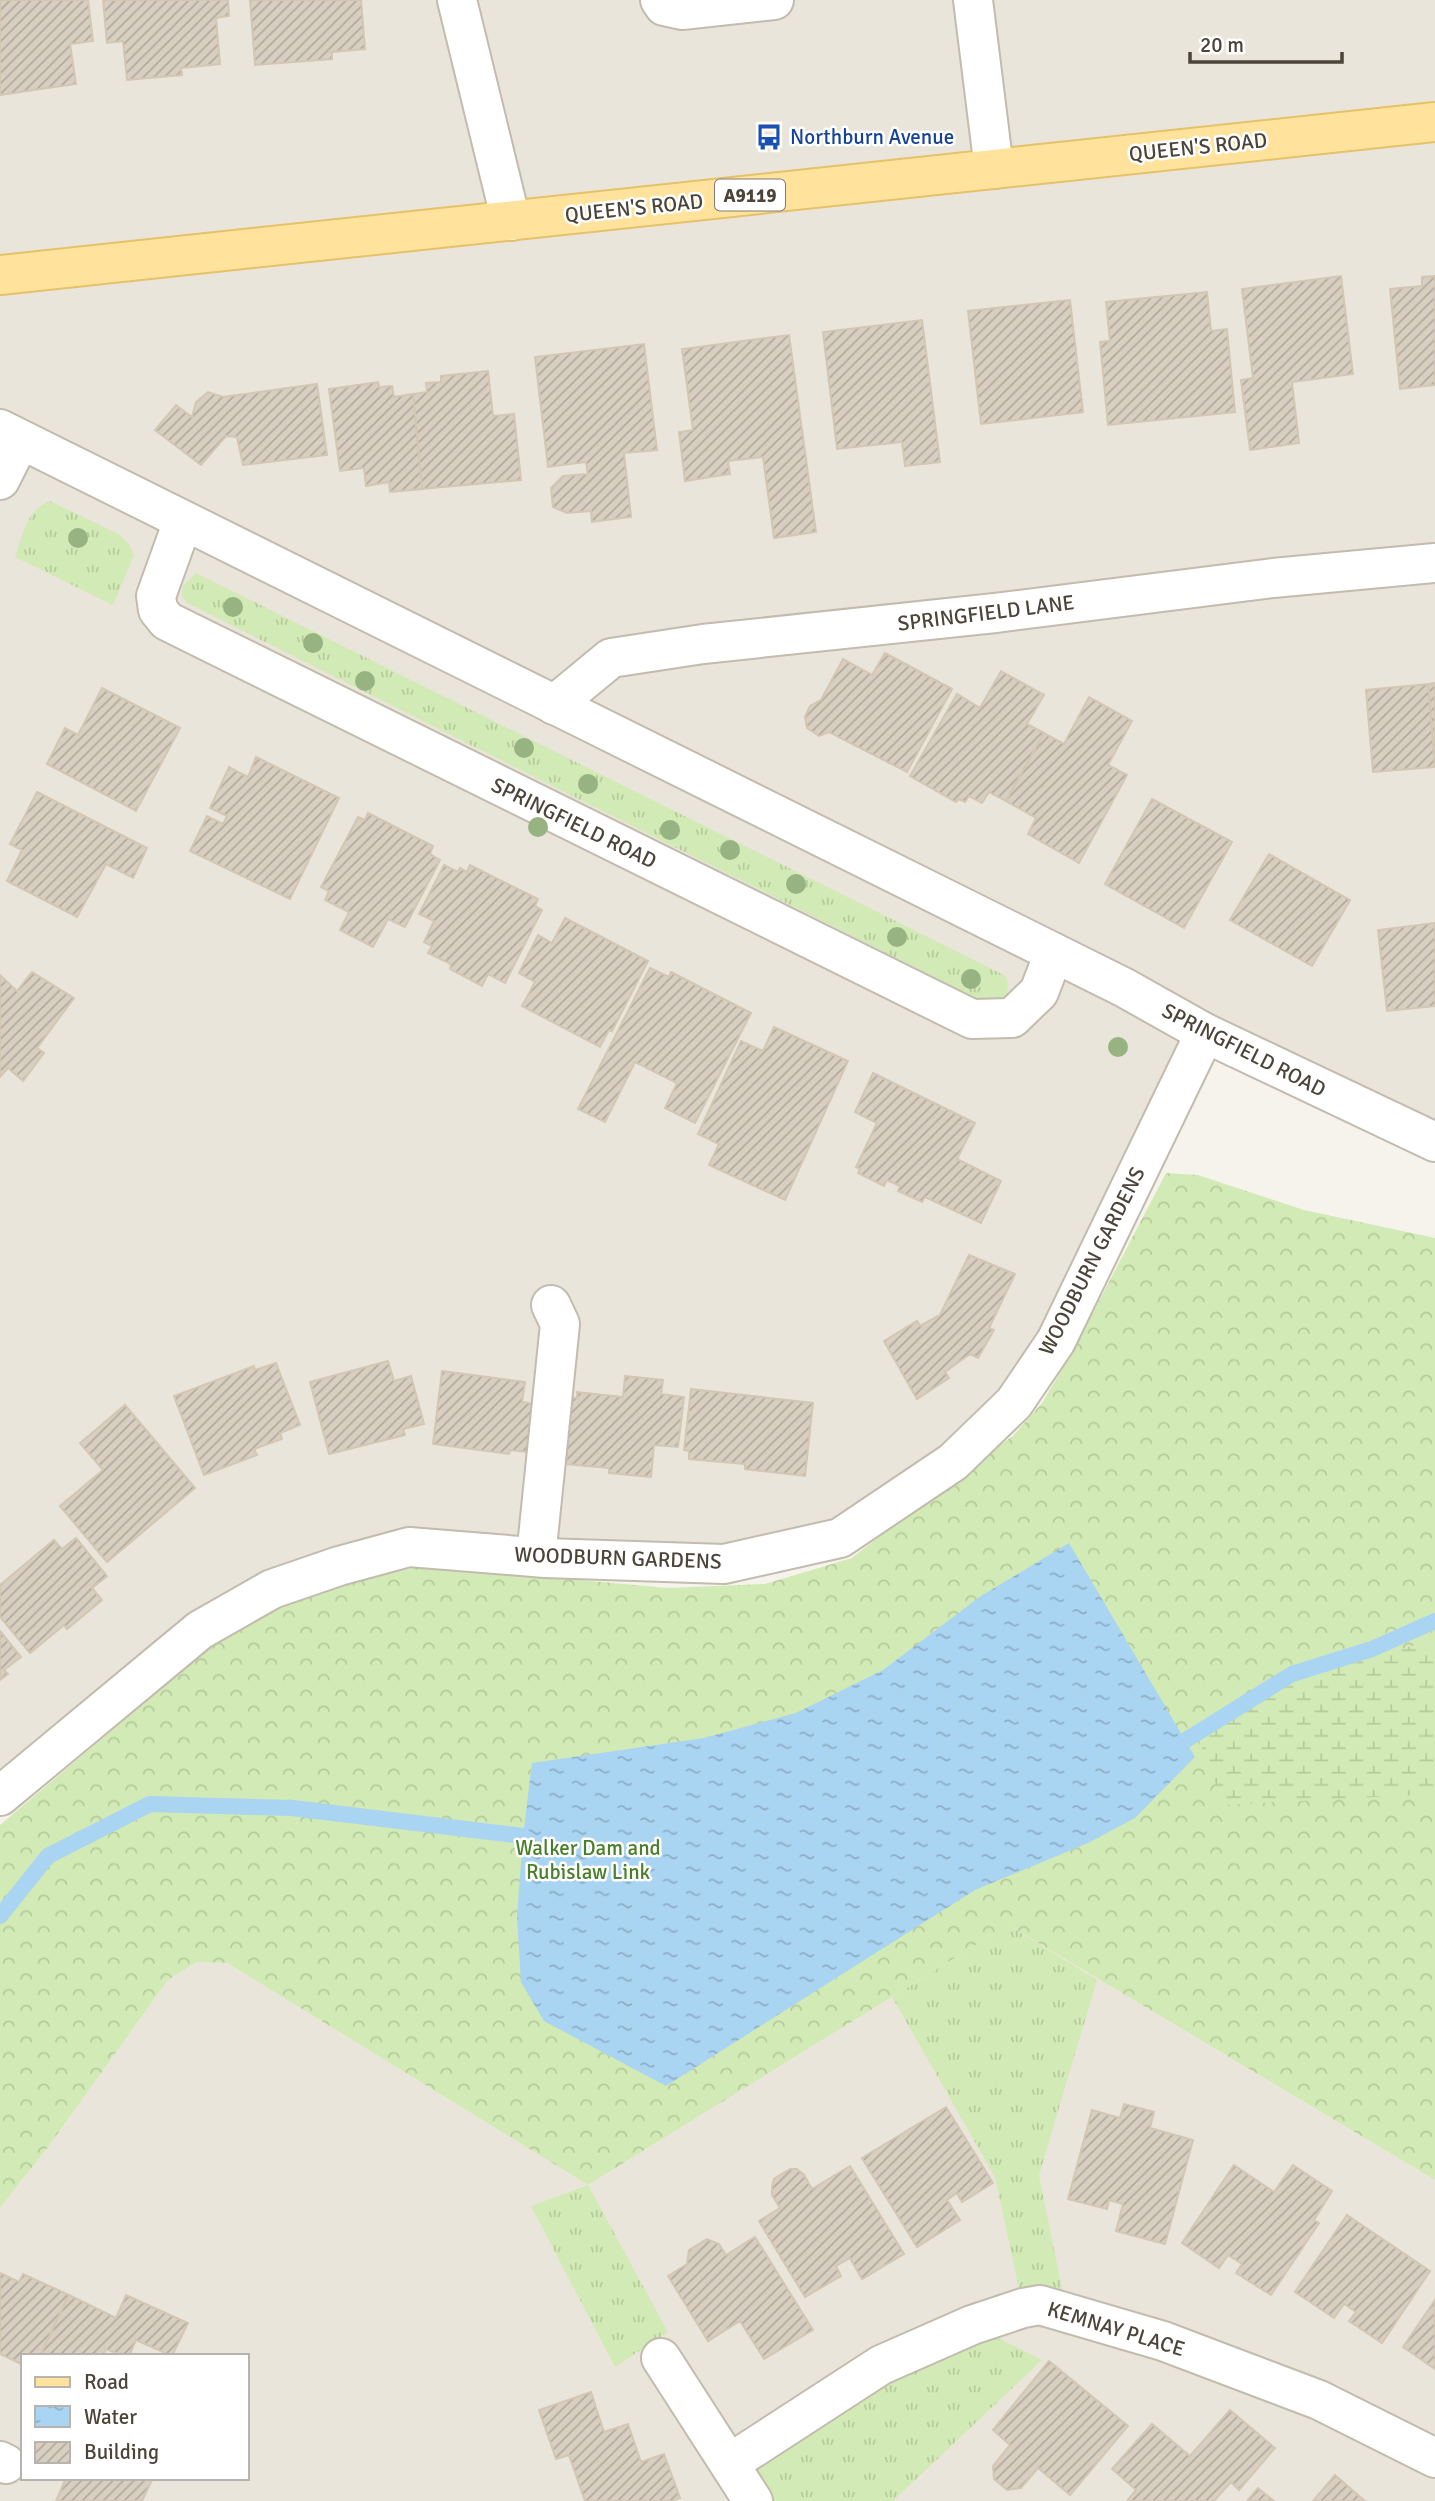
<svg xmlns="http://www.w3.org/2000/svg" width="1435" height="2501" viewBox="0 0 1435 2501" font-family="Signika,sans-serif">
<defs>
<pattern id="grass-tufts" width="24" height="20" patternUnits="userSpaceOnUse" patternTransform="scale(1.75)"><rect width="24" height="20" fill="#d2eab5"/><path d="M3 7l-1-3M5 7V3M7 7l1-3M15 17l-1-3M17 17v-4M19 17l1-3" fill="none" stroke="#b6ca9c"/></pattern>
<pattern id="forest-crowns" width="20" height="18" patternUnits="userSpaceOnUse" patternTransform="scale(1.75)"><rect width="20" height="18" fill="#d2eab5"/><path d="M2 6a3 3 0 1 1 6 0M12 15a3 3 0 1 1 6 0" fill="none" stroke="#b6ca9c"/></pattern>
<pattern id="wetland-marsh" width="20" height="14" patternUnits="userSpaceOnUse" patternTransform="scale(1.75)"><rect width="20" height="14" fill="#d2eab5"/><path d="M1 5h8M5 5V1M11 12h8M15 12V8" fill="none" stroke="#b6ca9c"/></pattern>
<pattern id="water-ripples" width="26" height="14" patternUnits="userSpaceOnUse" patternTransform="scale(1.75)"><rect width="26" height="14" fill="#a9d4f2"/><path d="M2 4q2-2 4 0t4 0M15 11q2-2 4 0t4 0" fill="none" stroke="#8caec5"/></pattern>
<pattern id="building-hatch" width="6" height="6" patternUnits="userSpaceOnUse" patternTransform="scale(1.75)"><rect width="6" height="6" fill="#d8cfc1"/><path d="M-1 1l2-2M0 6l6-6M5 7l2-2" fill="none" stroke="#b1aa9e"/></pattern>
</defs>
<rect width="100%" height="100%" fill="#f6f3ec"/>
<g fill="#eae5da" fill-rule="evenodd">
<path d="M0,0H1435V1142L1205,1033L1009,1408L840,1538L724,1564L409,1547L272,1589L0,1798Z"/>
<path d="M1008,1925L1435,2180V2501H0V2208L48,2147L168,1980L197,1962L227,1963L588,2185ZM23,2356H247V2478H23Z"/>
</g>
<g fill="url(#grass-tufts)">
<path d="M50,501L120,535L129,544L134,555L113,605L15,557C23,535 26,510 50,501Z"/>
<path d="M196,573L1006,976L1008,985L1007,996L998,1002H984L187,603L182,596L183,586Z"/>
<path d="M1008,1925L1097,1980L1039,2175L1067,2314L1023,2308L995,2177L892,1997Z"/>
<path d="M588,2185L668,2332L615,2367L531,2206Z"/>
<path d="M972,2325L1042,2360L893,2501H753L730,2463Z"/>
</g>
<path fill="url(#forest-crowns)" d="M1166,1173L1198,1175L1304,1210L1435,1238V2180L1008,1925L588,2185L227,1963L197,1962L168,1980L48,2147L0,2208V1825L214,1644L293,1601L354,1581L424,1566L668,1588L765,1584L852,1558L961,1472L1013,1436L1042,1403L1075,1347Z"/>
<path fill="url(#wetland-marsh)" d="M1435,1639V1794L1221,1805L1209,1759L1196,1739L1294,1681Z"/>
<path fill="url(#water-ripples)" d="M1069,1543L1195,1757L1135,1818L1088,1843L975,1890L666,2086L544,2021L521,1982L517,1917L523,1836L532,1763L704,1738L796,1713L883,1670L981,1596Z"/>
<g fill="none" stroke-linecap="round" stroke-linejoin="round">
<g stroke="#a9d4f2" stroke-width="16">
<path d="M1186,1740L1292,1674L1372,1649L1435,1621"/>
<path d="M0,1916L48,1856L150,1804L292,1808L523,1836"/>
</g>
</g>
<g fill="url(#building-hatch)" stroke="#d3c7b4" stroke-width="2">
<path d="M0,0H88L93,41L70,44L76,84L0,95Z"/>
<path d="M103,0H228L229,16L216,18L220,64L181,68L182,75L127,80L123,41L107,43Z"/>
<path d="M250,0H361L365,49L332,52V59L255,65Z"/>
<path d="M1341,276L1353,374L1292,382L1299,443L1250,450L1241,380L1253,378L1242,289Z"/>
<path d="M1435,276V385L1400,389L1390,289L1422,286V277Z"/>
<path d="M1207,292L1211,331L1227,329L1235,412L1108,425L1100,342L1110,341L1106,302Z"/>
<path d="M1070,300L1083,412L981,424L968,311Z"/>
<path d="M922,320L940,462L905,466L902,442L837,449L823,332Z"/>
<path d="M789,335L816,532L774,538L763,457L728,461L730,474L685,481L679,432L693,430L682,349Z"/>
<path d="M644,344L657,450L624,453L631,517L592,522L591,511L567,513L553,507L551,488L563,476L588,474L586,462L548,467L535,357Z"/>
<path d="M488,371L493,416L514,414L521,480L422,489L413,394L427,392L426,383L441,382V376Z"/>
<path d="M378,382L379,387L392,386L394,397L413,394L422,489L390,492L389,482L366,486L364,468L340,471L329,389Z"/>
<path d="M317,384L327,455L243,465L237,437L226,436L201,465L155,430L176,405L192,417L196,402L208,392L223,397Z"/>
<path d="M885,653L952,689L907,772L829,732L819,736L807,728L805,717L810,706L821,700L843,659L872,675Z"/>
<path d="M1001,671L1044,695L1027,724L1044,733L1006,801L989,792L982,803L969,796L965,802L959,799L956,802L910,776L957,694L980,708Z"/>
<path d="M1435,683V767L1428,684Z"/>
<path d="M1428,684L1435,767L1373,772L1366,690Z"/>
<path d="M102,688L180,728L136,811L47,764L65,728L78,735Z"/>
<path d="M1089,697L1132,721L1108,765L1127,775L1079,863L1028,834L1036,818L1006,801L1044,733L1064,744Z"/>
<path d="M256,757L339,798L290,899L190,851L207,816L223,824L227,816L210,808L229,767L248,777Z"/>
<path d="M37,792L147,848L133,878L106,864L77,917L7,881L22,850L10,844Z"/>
<path d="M1152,799L1232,842L1184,928L1105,884Z"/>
<path d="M368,813L433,846L430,854L440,860L405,927L388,919L373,947L340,930L349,912L325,900L329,891L321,887L358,817L365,820Z"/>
<path d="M1269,854L1350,900L1312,966L1230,920Z"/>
<path d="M444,865L458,872L460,868L467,872L470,865L538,899L535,906L542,910L505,983L488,974L482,986L450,969L451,964L428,953L432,946L424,942L434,921L419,914Z"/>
<path d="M565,918L648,961L612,1031L609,1030L600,1047L522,1006L535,982L519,973L538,935L552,943Z"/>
<path d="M1435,923V1006L1387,1011L1378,930Z"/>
<path d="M650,968L669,977L671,972L751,1013L695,1123L665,1108L677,1083L635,1062L605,1122L578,1109Z"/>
<path d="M32,972L74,998L37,1048L44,1053L23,1081L8,1068L0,1077V975L17,991Z"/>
<path d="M774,1027L848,1061L785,1200L709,1165L719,1144L698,1134L741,1041L763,1051Z"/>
<path d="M873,1073L975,1123L957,1159L1001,1181L981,1223L925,1197L922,1202L898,1191L900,1186L887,1180L884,1186L858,1173L860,1169L856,1167L877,1123L855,1112Z"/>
<path d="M969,1255L1015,1274L989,1328L994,1330L978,1358L970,1354L945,1372L949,1378L917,1399L884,1341L917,1321L920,1326L940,1315Z"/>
<path d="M388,1361L394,1381L411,1376L424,1424L403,1429L405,1435L329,1454L310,1382Z"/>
<path d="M276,1363L300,1425L280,1433L282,1439L254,1449L257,1455L204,1475L174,1396L254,1366L255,1370Z"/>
<path d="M442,1371L525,1382L522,1402L543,1405L536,1453L510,1450L509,1454L433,1444Z"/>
<path d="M625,1376L663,1380L661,1394L684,1397L678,1447L654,1445L651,1477L609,1473V1468L566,1464L567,1451L561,1450L566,1397L577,1398V1392L623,1397Z"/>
<path d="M691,1389L813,1403L805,1476L745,1469V1464L689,1459V1451L684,1450Z"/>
<path d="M125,1405L195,1488L107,1562L60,1506L103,1470L80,1443Z"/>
<path d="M76,1538L107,1576L92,1588L102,1600L67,1629L64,1625L30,1653L0,1617V1585L54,1540L62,1549Z"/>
<path d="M0,1631L21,1657L4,1670L8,1674L0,1680Z"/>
<path d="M1124,2104L1154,2112L1150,2128L1193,2140L1165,2244L1116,2231L1123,2204L1109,2200L1107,2209L1068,2199L1092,2110L1120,2118Z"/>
<path d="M946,2107L993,2183L962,2202L957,2193L947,2200L960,2220L917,2247L862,2158Z"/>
<path d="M1234,2165L1274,2192L1293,2165L1332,2191L1314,2220L1319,2223L1271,2295L1236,2273L1242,2264L1228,2255L1219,2268L1182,2243Z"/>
<path d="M850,2166L904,2254L862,2279L850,2258L836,2266L841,2276L805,2297L759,2221L780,2208L772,2195V2187L774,2179L790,2169H797L804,2175L812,2189Z"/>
<path d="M1347,2215L1430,2271L1382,2343L1349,2321L1356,2312L1344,2304L1334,2318L1295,2292Z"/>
<path d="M755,2237L813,2330L764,2359L740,2321L708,2341L668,2276L687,2264L689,2250L707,2239L719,2244L726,2255Z"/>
<path d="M0,2273L19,2282L23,2274L69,2295L40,2356H23V2365L0,2354Z"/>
<path d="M69,2295L116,2318L126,2295L188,2323L172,2356L136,2340L129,2356H123L106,2349L103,2356H40Z"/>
<path d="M1435,2300V2369L1403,2347Z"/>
<path d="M1049,2361L1128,2426L1070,2495L1038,2468L1021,2488L1007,2490L994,2479L993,2466L1010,2445L993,2430Z"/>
<path d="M591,2392L604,2432L628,2424L641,2462L664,2454L680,2498L672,2501H585L569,2455L556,2459L539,2410Z"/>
<path d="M1230,2410L1275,2448L1239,2490L1231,2482L1214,2501H1127L1136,2490L1112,2469L1152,2424L1190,2456Z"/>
<path d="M1335,2475L1365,2501H1313Z"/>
<path d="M66,2478H153L142,2501H56Z"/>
<path d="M1258,2488L1274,2501H1247Z"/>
</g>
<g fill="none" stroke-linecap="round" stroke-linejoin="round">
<g stroke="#c2bbae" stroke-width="42">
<g id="minor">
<path d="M457,0L511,221"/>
<path d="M660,0L664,6L682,10L774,0"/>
<path d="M973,0L994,169"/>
<path d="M0,429L1125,988L1205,1033L1435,1142"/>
<path d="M0,480L20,440"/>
<path d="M183,521L156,596L158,610L167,621L972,1019L1012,1018L1039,992L1054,953"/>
<path d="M554,705L611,658L703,644L995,613L1273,578L1435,563"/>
<path d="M536,1557L560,1324L551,1305"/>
<path d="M0,1796L200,1630L272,1589L339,1566L409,1547L545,1558L724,1564L840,1538L953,1462L1014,1403L1056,1341L1205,1033"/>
<path d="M661,2358L753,2501"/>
<path d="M0,2461L6,2464"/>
<path d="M730,2463L881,2365L972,2325L1023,2308L1040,2305L1163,2341L1319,2400L1435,2458"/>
</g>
</g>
<g stroke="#e6c16a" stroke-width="42">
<path id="major" d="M0,275L1435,122"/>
</g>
<use href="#minor" stroke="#fff" stroke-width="38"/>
<use href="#major" stroke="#ffe39c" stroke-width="38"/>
</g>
<g fill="#97b381">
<circle cx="78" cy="538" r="10"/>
<circle cx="233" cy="607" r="10"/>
<circle cx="313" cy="643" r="10"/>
<circle cx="365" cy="681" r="10"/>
<circle cx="524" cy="748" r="10"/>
<circle cx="588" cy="784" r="10"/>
<circle cx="538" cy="827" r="10"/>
<circle cx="670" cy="830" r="10"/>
<circle cx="730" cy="850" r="10"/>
<circle cx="796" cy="884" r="10"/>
<circle cx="897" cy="937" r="10"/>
<circle cx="971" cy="979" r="10"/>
<circle cx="1118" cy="1047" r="10"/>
</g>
<defs>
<g id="bus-bare" transform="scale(2.1)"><path d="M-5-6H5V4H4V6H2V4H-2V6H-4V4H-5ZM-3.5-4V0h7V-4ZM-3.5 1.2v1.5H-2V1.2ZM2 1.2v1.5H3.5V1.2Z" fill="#1a4fb4" stroke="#fff" stroke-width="2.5" paint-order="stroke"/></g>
</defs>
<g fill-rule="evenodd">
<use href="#bus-bare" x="769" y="137"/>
</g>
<g text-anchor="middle" stroke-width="5" stroke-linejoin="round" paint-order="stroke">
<rect fill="#fff" stroke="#817c74" stroke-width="2" x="715" y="179.5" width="70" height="31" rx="5"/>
<g font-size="19" font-weight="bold" fill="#4b4439">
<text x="750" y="202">A9119</text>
</g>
<g font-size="21" fill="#164399" stroke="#fff" text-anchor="start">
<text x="790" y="144">Northburn Avenue</text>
</g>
<g font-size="21" fill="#4b4439" stroke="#fff">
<text transform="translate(1198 147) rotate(-6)" y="7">QUEEN'S ROAD</text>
<text transform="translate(634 208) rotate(-6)" y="7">QUEEN'S ROAD</text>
<text transform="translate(986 613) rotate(-7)" y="7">SPRINGFIELD LANE</text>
<text transform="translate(574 823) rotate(26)" y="7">SPRINGFIELD ROAD</text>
<text transform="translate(1244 1050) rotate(27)" y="7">SPRINGFIELD ROAD</text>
<text transform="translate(1092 1261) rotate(-63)" y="7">WOODBURN GARDENS</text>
<text transform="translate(618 1558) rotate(2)" y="7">WOODBURN GARDENS</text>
<text transform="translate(1116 2329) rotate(17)" y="7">KEMNAY PLACE</text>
</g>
<g font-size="21" fill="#4a7f2a" stroke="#fff">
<text x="588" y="1855">Walker Dam and<tspan x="588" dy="24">Rubislaw Link</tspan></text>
</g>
</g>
<rect x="21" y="2354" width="228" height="126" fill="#ffffff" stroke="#b7b4b0" stroke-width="2"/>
<rect x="35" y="2377" width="35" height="10" fill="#ffe39c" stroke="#b7b4b0" stroke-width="2"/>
<text x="84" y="2389" font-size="21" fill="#4b4439">Road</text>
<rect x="35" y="2406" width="35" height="21" fill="url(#water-ripples)" stroke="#b7b4b0" stroke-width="2"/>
<text x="84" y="2424" font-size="21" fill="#4b4439">Water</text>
<rect x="35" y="2442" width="35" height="21" fill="url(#building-hatch)" stroke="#b7b4b0" stroke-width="2"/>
<text x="84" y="2459" font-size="21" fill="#4b4439">Building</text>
<path d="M1190 52v10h152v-10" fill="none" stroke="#4b4439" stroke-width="3.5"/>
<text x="1200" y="52" font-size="21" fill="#4b4439" stroke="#ffffff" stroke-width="5" paint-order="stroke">20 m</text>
</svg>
